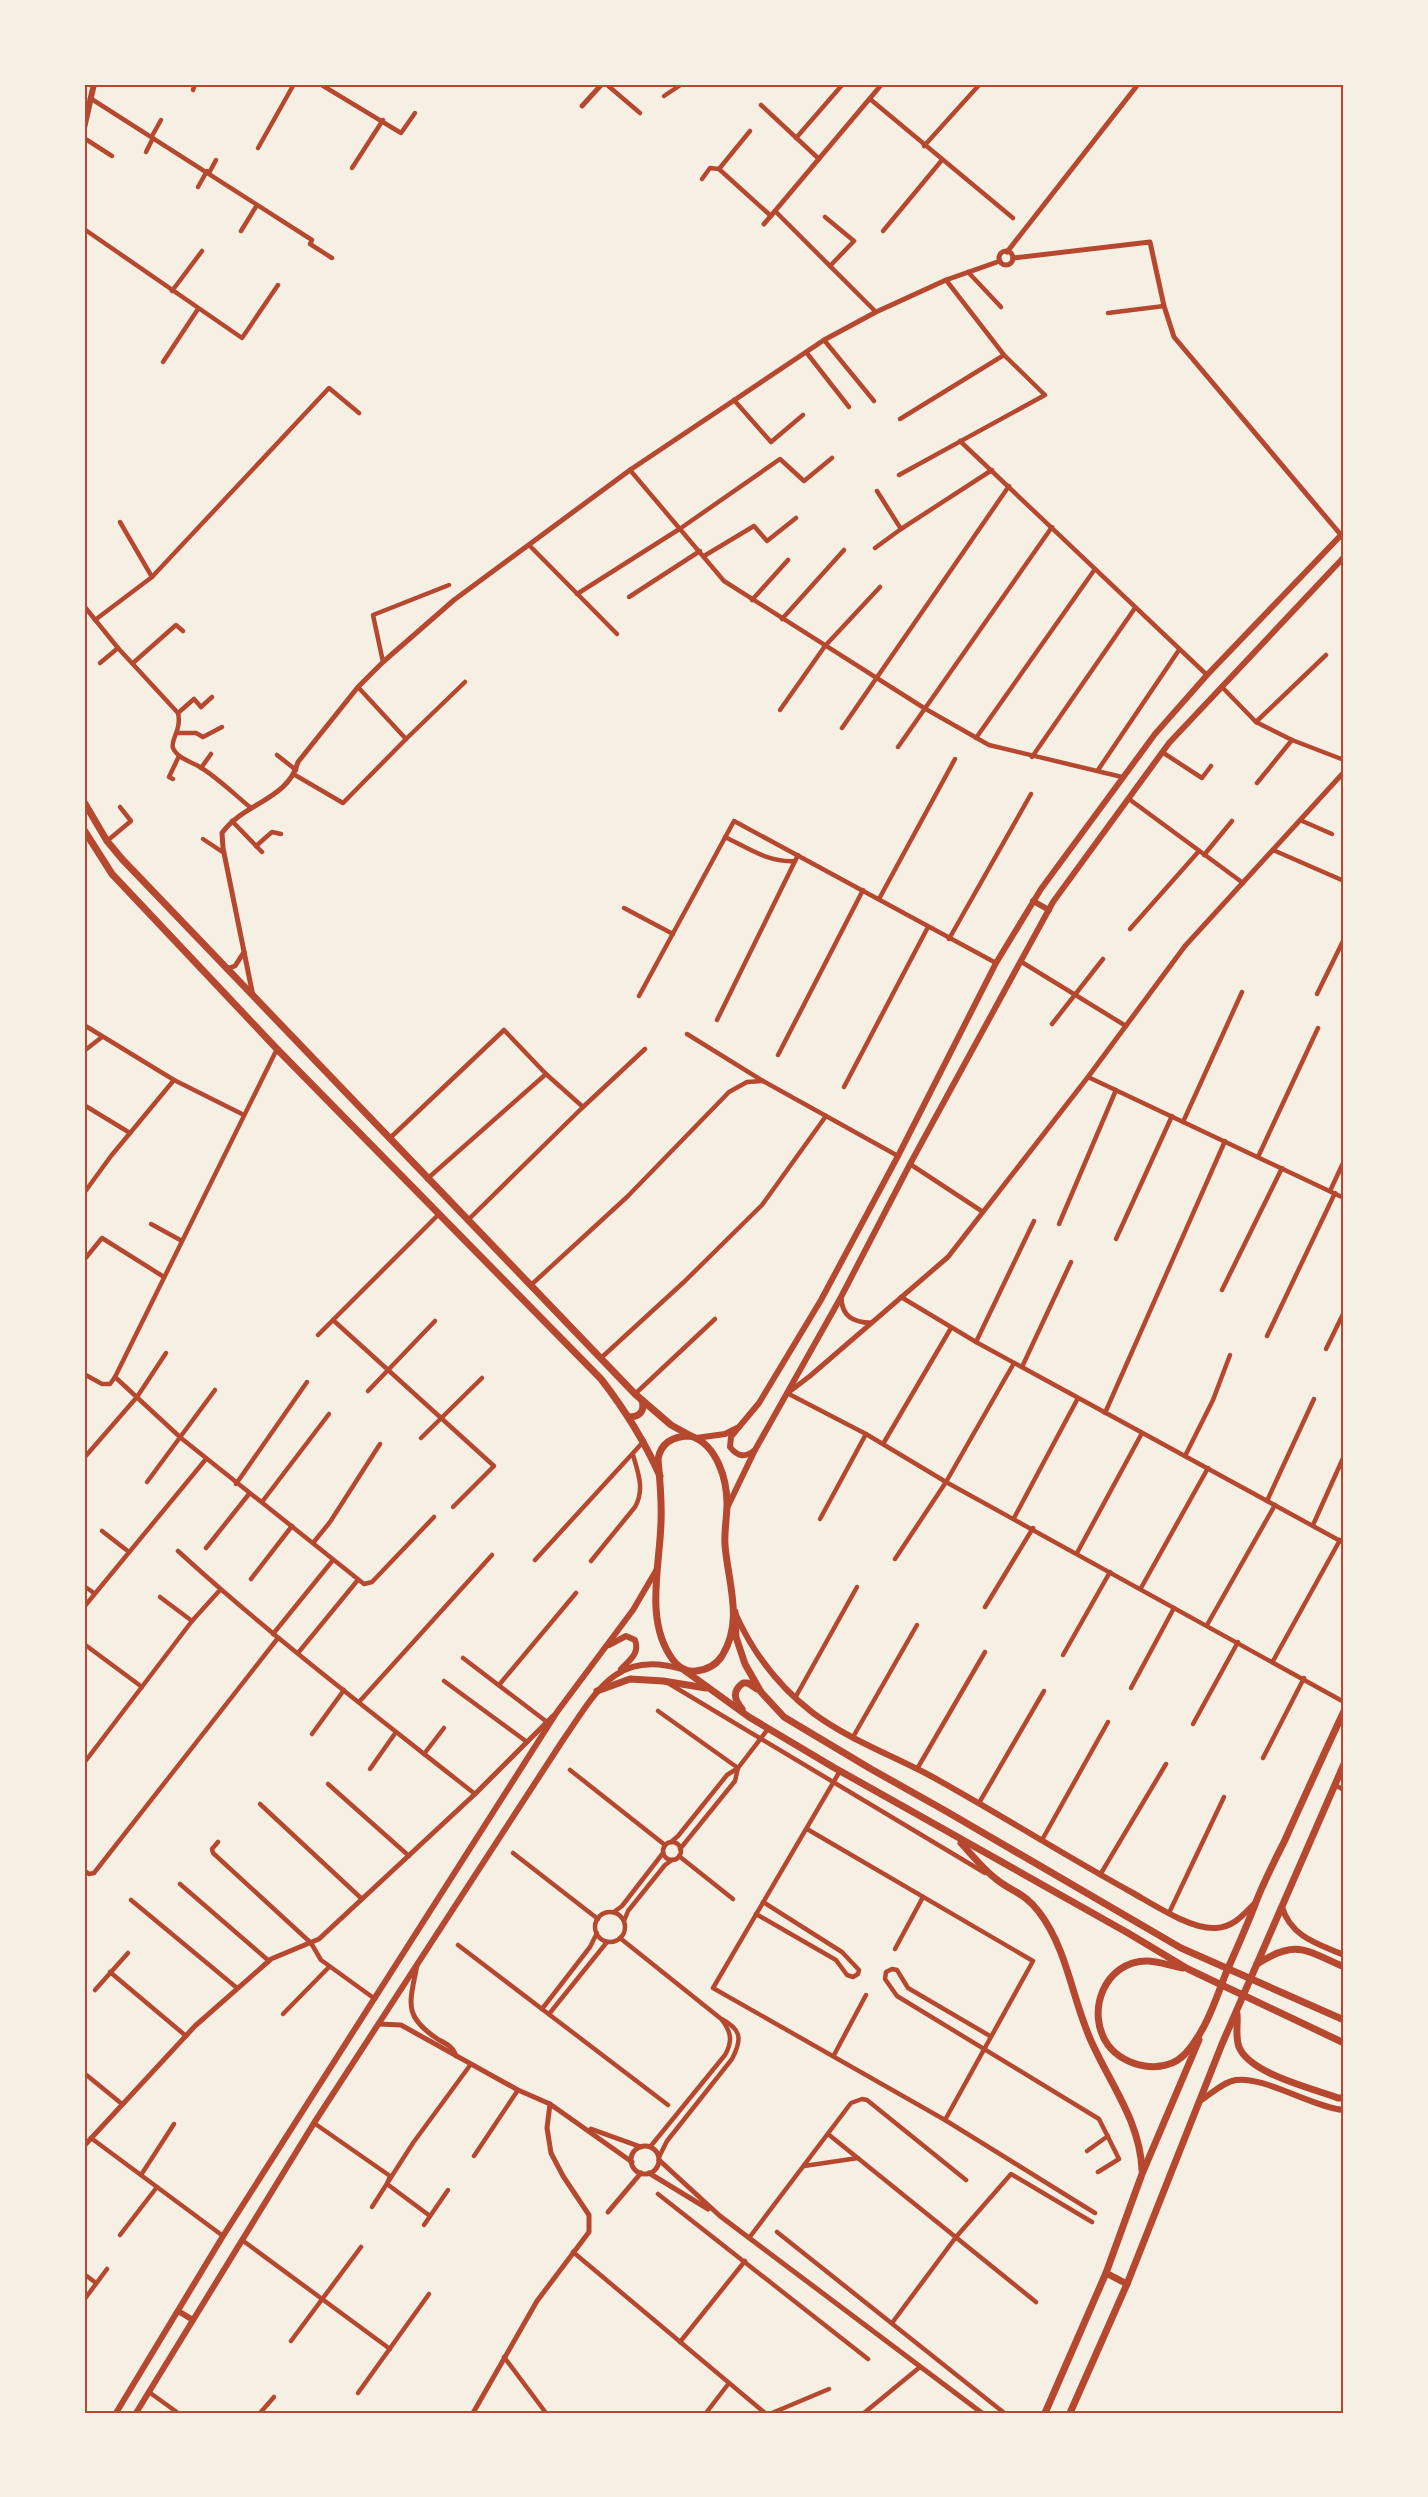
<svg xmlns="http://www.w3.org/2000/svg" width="1428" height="2497" viewBox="0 0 1428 2497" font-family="'IBM Plex Sans',sans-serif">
<rect width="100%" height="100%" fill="#f6efe4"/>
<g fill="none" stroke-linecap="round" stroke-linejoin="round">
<g stroke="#b5482f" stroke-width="4.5">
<path d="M320,84L401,133L415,113"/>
<path d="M606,84L640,113"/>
<path d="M193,90L195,84"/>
<path d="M664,96L682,84"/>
<path d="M90,98L312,240L310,244L332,258"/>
<path d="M870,99L1013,218"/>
<path d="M761,105L819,159"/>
<path d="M152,136L161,120"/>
<path d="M84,138L112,156"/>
<path d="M796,138L843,84"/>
<path d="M924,146L980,84"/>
<path d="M258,148L294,84"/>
<path d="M146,152L153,138"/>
<path d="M352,168L383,120"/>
<path d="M719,169L750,131"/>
<path d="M209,173L216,160"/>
<path d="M702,179L710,168L719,169L771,216"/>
<path d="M198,187L207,171"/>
<path d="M775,211L876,312"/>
<path d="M825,217L854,241L830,266"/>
<path d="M84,229L242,338L278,285"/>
<path d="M241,231L257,205"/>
<path d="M883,231L942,160"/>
<path d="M968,272L1001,307"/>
<path d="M172,291L202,251"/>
<path d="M1108,313L1164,306"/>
<path d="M824,340L874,401"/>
<path d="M806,352L849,407"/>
<path d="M163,362L198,309"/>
<path d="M734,400L771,442L803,415"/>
<path d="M900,419L1004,355"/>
<path d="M960,441L1207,675"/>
<path d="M630,470L724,581L924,708L989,745L1122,777"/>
<path d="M899,475L1045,395L1004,355L946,280"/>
<path d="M877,491L901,529"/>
<path d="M120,522L152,577"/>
<path d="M529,545L617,634"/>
<path d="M875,548L901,529L992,470"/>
<path d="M704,556L754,526L767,541L796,518"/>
<path d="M577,594L681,528L780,459L804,481L832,458"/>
<path d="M629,597L700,551"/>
<path d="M752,600L788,560"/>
<path d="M84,606L118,648L178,713C182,730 170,740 173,748C177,758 192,762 200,767C218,778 234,794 251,808"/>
<path d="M782,619L844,550"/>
<path d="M95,620L152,577L329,388L359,413"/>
<path d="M383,662L373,615L449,585"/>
<path d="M100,663L118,648"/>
<path d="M133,663L176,625L183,631"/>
<path d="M358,687L406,739L465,682"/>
<path d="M1222,687L1256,722L1292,740L1344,760"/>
<path d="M780,710L825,646L880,587"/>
<path d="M178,713L194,699L201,707L212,697"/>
<path d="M1256,722L1326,655"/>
<path d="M842,728L1009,486"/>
<path d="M177,733H196L203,737L222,727"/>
<path d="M976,738L1095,569"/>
<path d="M898,747L1052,527"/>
<path d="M1162,752L1202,778L1211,766"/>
<path d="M277,755L296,770"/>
<path d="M1032,757L1135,608"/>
<path d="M201,768L211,754"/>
<path d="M1098,770L1179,650"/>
<path d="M295,775L343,803L406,739"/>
<path d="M173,779L169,777L179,756"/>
<path d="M1257,783L1292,740"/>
<path d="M1129,799L1243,883"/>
<path d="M1300,820L1332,834"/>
<path d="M232,821L262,852"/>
<path d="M725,837C748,848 769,863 795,861"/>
<path d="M203,839L224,853"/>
<path d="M107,841L131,821L120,807"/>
<path d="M256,846L272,832L281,834"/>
<path d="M1273,850L1344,881"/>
<path d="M1204,855L1232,821"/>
<path d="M879,899L955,759"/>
<path d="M624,908L673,934"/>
<path d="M1130,929L1199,851"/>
<path d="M949,939L1031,794"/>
<path d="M1020,961L1126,1026"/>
<path d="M1317,994L1344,939"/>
<path d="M639,996L734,821L996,963"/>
<path d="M717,1020L798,855"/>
<path d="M1052,1024L1103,959"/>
<path d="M84,1025L174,1080L244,1115"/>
<path d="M687,1034L763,1081L898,1156"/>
<path d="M84,1051L102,1037"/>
<path d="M778,1055L863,890"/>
<path d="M1088,1077L1344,1198"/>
<path d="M844,1087L928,927"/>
<path d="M84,1105L130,1133"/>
<path d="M1183,1122L1242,992"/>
<path d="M389,1139L504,1030L546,1074L583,1107"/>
<path d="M1258,1157L1318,1028"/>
<path d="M910,1164L983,1212"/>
<path d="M427,1179L546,1074"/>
<path d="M1330,1191L1344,1161"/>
<path d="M84,1193L111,1156L174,1080"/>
<path d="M468,1220L583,1107L645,1049"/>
<path d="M151,1224L182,1241"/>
<path d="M1059,1224L1116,1090"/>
<path d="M1116,1239L1172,1116"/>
<path d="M84,1260L102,1238L164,1277"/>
<path d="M531,1285L627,1197L729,1092L747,1082L763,1081"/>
<path d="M1222,1290L1282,1168"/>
<path d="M901,1297L976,1342L1344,1543"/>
<path d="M333,1320L494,1466L453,1507"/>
<path d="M318,1335L439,1214"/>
<path d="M1267,1336L1335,1193"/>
<path d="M976,1342L1034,1221"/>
<path d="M1326,1349L1344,1312"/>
<path d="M601,1358L685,1281L762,1205L826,1116"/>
<path d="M1022,1367L1071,1262"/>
<path d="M84,1374L102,1384H110L115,1377L277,1049"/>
<path d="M115,1377L181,1438L364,1584L372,1582L434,1517"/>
<path d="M368,1391L435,1321"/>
<path d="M787,1393L866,1434L946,1482L1344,1702"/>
<path d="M635,1394L715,1319"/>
<path d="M1105,1413L1225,1141"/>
<path d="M421,1438L482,1378"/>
<path d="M883,1444L951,1328"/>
<path d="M1185,1456L1213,1400L1230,1355"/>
<path d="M84,1458L137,1397L166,1353"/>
<path d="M147,1482L215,1390"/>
<path d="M236,1484L307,1382"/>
<path d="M1267,1501L1314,1399"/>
<path d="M262,1502L329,1414"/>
<path d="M1014,1518L1078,1398"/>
<path d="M820,1519L866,1434"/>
<path d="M1313,1525L1344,1456"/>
<path d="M102,1531L129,1552"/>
<path d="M313,1543L330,1522L380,1444"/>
<path d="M206,1548L249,1494"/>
<path d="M178,1551C272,1637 375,1715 475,1794"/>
<path d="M1077,1553L1142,1433"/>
<path d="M895,1559L946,1482L1014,1363"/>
<path d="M535,1560L644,1441"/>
<path d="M591,1561L635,1507C645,1490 638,1472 633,1455"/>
<path d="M251,1579L292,1526"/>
<path d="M84,1586L94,1593"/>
<path d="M1141,1588L1208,1468"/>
<path d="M160,1597L192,1621"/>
<path d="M84,1607L206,1459"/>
<path d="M985,1607L1033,1528"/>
<path d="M1207,1625L1275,1505"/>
<path d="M273,1634L333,1560"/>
<path d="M84,1644L142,1687"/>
<path d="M298,1653L357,1581"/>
<path d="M1063,1655L1110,1572"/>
<path d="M463,1658L547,1722"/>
<path d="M1273,1661L1340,1540"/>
<path d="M444,1681L527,1742"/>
<path d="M668,1683L985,1873"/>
<path d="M499,1685L576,1593"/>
<path d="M1131,1688L1174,1608"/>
<path d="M795,1698L857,1587"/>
<path d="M359,1702L492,1555"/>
<path d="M658,1711L738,1768"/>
<path d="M1193,1724L1238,1642"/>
<path d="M312,1734L344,1690"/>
<path d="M853,1737L917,1625"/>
<path d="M424,1754L444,1728"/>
<path d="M1263,1758L1304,1678"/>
<path d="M84,1763L192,1621L220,1590"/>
<path d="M370,1769L396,1732"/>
<path d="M917,1769L985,1652"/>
<path d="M570,1770L665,1845"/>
<path d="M840,1771L713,1988L945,2120L1095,2213"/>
<path d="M328,1784L409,1856"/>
<path d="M1335,1785L1344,1790"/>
<path d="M979,1803L1044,1691"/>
<path d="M260,1804L362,1899"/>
<path d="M807,1829L1033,1961L945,2120"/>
<path d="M1042,1840L1108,1722"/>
<path d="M218,1842L212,1849L213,1853L311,1943L321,1960L375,1999"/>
<path d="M671,1842L678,1836L727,1775L738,1768L768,1729"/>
<circle cx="672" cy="1851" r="9"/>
<path d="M680,1849L735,1781L738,1768"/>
<path d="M513,1853L598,1919"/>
<path d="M679,1856L733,1899"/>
<path d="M84,1870L89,1874L94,1873L278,1638"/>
<path d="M1100,1875L1166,1764"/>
<path d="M180,1884L269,1961"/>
<path d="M131,1900L237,1988"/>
<path d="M614,1912L622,1906L663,1853"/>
<circle cx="610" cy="1927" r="15"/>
<path d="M1169,1913L1224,1797"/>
<path d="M756,1914L836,1960L847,1975L853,1977L858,1974L859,1970L842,1952L763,1902"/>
<path d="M624,1921L628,1911L665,1865L672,1860"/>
<path d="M620,1938L720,2018C741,2029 743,2038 732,2059L667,2141L659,2157"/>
<path d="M458,1945L668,2105"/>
<path d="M895,1949L923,1897"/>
<path d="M110,1972L186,2036"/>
<path d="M95,1990L128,1953"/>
<path d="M542,2009L590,1947L597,1933"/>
<path d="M283,2014L329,1967"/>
<path d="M549,2014L607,1942"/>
<path d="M990,2036L908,1988L897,1970L892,1969L886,1972L885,1979L897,1996L1099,2119L1119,2159L1098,2172"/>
<path d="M834,2055L866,1995"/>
<path d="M84,2073L122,2104"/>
<path d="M314,2123L390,2176L387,2184L430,2216"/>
<path d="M828,2134L1036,2302"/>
<path d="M91,2138L223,2236"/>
<path d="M650,2147L725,2055C733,2041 731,2032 722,2020"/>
<path d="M1087,2151L1108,2136"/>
<path d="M474,2156L518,2090"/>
<path d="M804,2166L858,2158"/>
<path d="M141,2175L174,2124"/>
<path d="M658,2194L868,2359"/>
<path d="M372,2207L413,2143L471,2064"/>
<path d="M424,2225L448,2190"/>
<path d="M777,2232L1003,2412"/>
<path d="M120,2235L157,2187"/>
<path d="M749,2238L851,2103L862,2099L867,2100L966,2180"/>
<path d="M242,2240L390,2349"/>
<path d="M573,2252L765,2413"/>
<path d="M84,2274L96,2283"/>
<path d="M84,2300L107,2269"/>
<path d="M892,2323L956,2237L1011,2174L1092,2222"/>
<path d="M291,2341L361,2247"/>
<path d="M680,2342L745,2261"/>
<path d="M504,2357L546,2413"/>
<path d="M149,2392L178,2413"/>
<path d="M358,2393L429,2294"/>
<path d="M260,2413L274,2397"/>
<path d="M706,2413L729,2383"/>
<path d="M772,2413L829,2389"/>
<path d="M864,2413L920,2367"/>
</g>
<g stroke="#b5482f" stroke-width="5">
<path d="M582,106L602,84"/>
<path d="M764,224L882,84"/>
<circle cx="1006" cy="258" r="7"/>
<path d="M1007,252L1136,87L1132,84"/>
<path d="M1013,258L1150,242L1164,306L1174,337L1341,535"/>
<path d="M226,969L235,966L244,952"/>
<path d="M253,996L223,848L222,833C243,803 288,800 298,762L358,687L383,662L454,600L630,470L824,340L876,312L946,280L1000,261"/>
<path d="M841,1297C842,1317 853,1322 871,1323"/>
<path d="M789,1392L810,1376L948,1257L1088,1077L1185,946L1344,772"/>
<path d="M417,1965C410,2003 402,2016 439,2040C447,2044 453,2047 456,2056"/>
<path d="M379,2024L401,2025L518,2090L550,2104L632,2162"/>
<path d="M591,2129L641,2147"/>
<path d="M84,2146L195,2026L271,1959L319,1939L475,1794L553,1716"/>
<circle cx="645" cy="2160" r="14"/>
<path d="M659,2160L720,2216L982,2413"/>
<path d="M649,2173L708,2209"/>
<path d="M608,2212L641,2173"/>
<path d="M473,2413L537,2301L589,2232V2215L563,2176L551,2153L547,2128L550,2104"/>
</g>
<g stroke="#b5482f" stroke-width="6">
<path d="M84,128L94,84"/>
<path d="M1033,901L1049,910"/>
<path d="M739,1427L731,1437L730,1447C738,1457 745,1458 755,1450"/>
<path d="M696,1438L725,1434L739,1427L759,1403L821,1300L898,1156L996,963L1041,889L1155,734L1207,675L1344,532"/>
<path d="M728,1506L755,1450L841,1297L910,1164L1053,902L1169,743L1344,557"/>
<path d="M736,1615C754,1655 778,1686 813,1713C848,1739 891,1755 929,1775C998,1813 1064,1855 1133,1893C1154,1905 1192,1930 1216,1928C1234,1927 1244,1914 1256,1902"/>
<path d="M609,1645L626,1636L635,1640C640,1653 630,1660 621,1669"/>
<path d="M1282,1907C1291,1937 1318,1944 1344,1955"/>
<path d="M1200,2101C1211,2094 1223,2082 1236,2080C1264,2076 1312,2107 1344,2110"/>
<path d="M178,2311L193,2320"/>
<path d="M116,2413L223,2236L557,1712L633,1610L657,1569"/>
<path d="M136,2413L314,2123L563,1740C595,1694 615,1649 681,1669"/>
</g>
<g stroke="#b5482f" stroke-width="7">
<path d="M84,802L107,841L122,859L635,1394L671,1425L691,1436"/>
<path d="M84,830L112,874L277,1049L601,1379C625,1410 644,1440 660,1476"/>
<path d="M629,1417C640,1417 645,1411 642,1400"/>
<path d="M691,1436C717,1445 727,1479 727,1504C727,1518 724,1531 725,1545C728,1583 744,1621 722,1656C716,1665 706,1670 696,1671C686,1672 679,1668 673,1660C644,1621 660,1566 661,1522C662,1501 660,1480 658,1459C661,1442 674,1436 691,1436Z"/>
<path d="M735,1612L736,1637L745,1664L761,1692L784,1717L871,1769L944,1810L1181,1948L1344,2020"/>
<path d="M684,1670L749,1717L833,1767L1128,1933L1188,1969L1344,2043"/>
<path d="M597,1691L630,1679L663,1681L706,1688"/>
<path d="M742,1709C734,1699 732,1691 743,1683H748L757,1689"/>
<path d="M961,1843C972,1855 983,1869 996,1879C1012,1892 1025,1893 1039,1912C1068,1950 1072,2000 1092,2043C1111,2085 1140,2122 1142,2170"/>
<path d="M1257,1964C1296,1939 1305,1950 1344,1967"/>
<path d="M1183,1968C1171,1966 1158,1961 1147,1961C1104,1961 1085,2013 1108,2045C1124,2067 1164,2076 1185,2054C1206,2031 1215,2001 1226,1973C1236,1950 1247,1926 1256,1902C1264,1881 1275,1860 1285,1840C1304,1797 1324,1754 1344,1711"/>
<path d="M1237,2014C1238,2024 1235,2036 1239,2047C1250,2074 1312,2088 1338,2098H1344"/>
<path d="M1106,2273L1127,2284"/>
<path d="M1045,2413L1106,2273L1142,2174L1199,2040"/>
<path d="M1070,2413L1127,2284L1222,2044L1344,1764"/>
</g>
</g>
<rect width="1428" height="2497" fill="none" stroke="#f6efe4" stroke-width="171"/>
<rect x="86" y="86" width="1256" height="2326" fill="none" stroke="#b5482f" stroke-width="2"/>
</svg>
